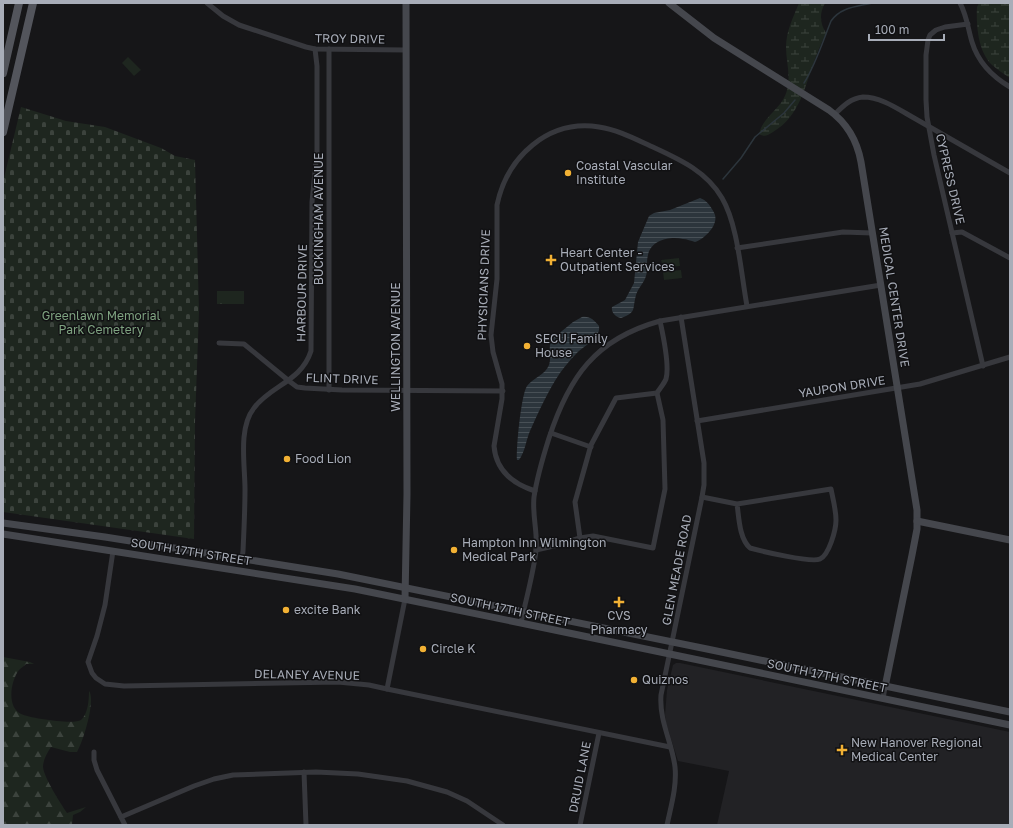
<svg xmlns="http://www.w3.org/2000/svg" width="1013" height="828" viewBox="0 0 1013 828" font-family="'Golos Text',sans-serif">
<defs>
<pattern id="grass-tufts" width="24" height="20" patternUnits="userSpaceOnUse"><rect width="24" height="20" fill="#1e261f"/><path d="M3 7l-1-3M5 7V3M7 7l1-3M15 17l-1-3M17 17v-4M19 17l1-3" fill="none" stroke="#3c433d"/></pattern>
<pattern id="forest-firs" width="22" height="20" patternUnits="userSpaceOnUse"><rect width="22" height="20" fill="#1e261f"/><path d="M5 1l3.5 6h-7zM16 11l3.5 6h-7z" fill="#3c433d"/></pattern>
<pattern id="wetland-marsh" width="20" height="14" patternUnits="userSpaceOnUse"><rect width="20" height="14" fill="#1e261f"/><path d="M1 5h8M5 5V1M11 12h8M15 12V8" fill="none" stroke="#3c433d"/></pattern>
<pattern id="cemetery-stones" width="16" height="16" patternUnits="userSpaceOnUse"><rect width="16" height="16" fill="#1e261f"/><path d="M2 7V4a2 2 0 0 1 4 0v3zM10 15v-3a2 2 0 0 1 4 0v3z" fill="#3c433d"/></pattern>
<pattern id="water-rules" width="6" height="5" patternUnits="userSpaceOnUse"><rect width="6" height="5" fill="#2c353c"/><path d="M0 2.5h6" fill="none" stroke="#485056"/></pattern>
</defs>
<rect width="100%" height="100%" fill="#161618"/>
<path fill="#222225" d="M676,663H680L1010,732V825H717L729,771L678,761L666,723L665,715L667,690L673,665Z"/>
<rect fill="url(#grass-tufts)" x="217" y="291" width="27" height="13"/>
<path fill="url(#forest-firs)" d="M3,657L30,662L34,664H26C24,666 21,668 19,670C11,680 6,707 21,714C29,718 74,725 81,720C88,714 89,700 89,691C96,700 83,742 77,752H70L51,747C47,753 43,760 43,767C44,778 61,804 67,813L86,807L80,812L73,815L72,825H3Z"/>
<g fill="url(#wetland-marsh)">
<path d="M799,3H825C819,14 820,23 826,33C822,42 818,50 815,59C805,86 800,116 773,132C767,136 764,137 759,134C763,116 783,108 787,90C791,76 786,61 786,47C786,31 793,18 799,3Z"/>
<path d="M979,3H1010V78C1004,74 998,70 992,65C978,52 976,25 977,7Z"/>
</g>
<path fill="url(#cemetery-stones)" d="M21,107L66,121L105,127L161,148L175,156L195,160L199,311L195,422L194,539L3,512V182Z"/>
<g fill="#1e261f">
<path d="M128,57L141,70L134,76L122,63Z"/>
<path d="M679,258L680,266L663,268L661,260Z"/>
<path d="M681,270L682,278L664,280L663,272Z"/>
<rect x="221" y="293" width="18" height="9"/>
</g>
<g fill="url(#water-rules)">
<path d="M700,198C705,200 707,202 710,206C712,209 714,212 715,215C718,226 704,239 695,242C691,241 687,239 683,239C670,236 651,240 648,255C646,262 648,269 646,276C644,283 638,288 636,295C632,310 637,312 621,318C615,317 611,312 612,307L625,300L634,283L638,242L649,216L654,213L670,210Z"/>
<path d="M582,317C590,316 594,320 599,326C601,339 583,346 576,354C570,360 565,366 560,373C548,391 539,411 530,431C526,440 525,452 519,460H517C516,449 521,395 527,386C533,378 545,375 549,365C552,356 548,348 551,340L573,322Z"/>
</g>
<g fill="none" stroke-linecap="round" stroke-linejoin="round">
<g stroke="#2c353c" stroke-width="1.5">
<path d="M804,83C815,66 823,41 831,21C841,7 856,7 872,3"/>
<path d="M723,179L741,158L755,137L784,113L795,100"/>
</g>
<g stroke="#37383d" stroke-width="5">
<path d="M207,3L223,16L239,25L306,47L315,49L406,50"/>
<path d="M960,3C967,16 968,29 972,42C978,62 993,77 1010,87"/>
<path d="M968,24L945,27L936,30L930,35L928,40L926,55V100L927,117L934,155L983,366"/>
<path d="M329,49V390"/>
<path d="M835,114C843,106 851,98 863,97C881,97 898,109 914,118C946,136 978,155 1010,173"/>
<path d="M952,233L962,232L1010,258"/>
<path d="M737,248L843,232L872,233"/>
<path d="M219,343L244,344L289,381L297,387L305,388L342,390L503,391"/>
<path d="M697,421L920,384L1010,357"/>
<path d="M551,433L591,447"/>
<path d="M535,491C513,484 496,471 494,446L502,399V384L493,352L491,335L497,279V205C507,157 548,119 599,127C619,130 637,140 655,148C681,160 707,172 722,198C738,225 741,274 747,306"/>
<path d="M702,497L737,504L831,489C833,499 836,510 836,520C836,530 829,555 820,559C811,563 761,551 750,548C739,538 739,517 737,504"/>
<path d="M580,538L575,502L591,445L616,398L657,393"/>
<path d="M536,550L558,545L580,538L593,536L653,548L665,489L663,420L657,393C660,388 664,384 666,379C670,365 663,335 660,321"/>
<path d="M113,551L105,605L97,636L88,662L92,673L96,678L105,684L124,686L338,682L369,685L387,689L670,747"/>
<path d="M242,559L243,551C244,530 245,510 245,489C245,465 238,428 254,408C271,385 301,382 311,351L312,202L317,152V66L315,49"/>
<path d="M521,623C526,599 533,575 536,551C538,533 532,515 534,497C537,477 543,457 549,438C569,377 595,339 660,321L881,285"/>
<path d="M387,689L405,599"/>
<path d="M883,699L885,687"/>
<path d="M94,752V760L97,770L125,825"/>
<path d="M304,772L306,825"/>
<path d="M121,817L194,786L214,779L233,775L316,772L358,774L407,781L447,792L467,801L503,825"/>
<path d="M580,825L599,733"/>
<path d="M667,825C671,806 677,786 675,767C672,742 659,721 661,695L702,497L704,485V463L681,317"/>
</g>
<g stroke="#45474d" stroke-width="7">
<path d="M669,3L714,38L829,110C847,123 857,140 861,162L917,510V529L912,555L885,687"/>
<path d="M917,521L1010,540"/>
<path d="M3,523L105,537L338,574L707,649L1010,712"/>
<path d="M3,534L355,589L521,623L1010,725"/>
<path d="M405,599L407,494L406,3"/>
</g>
<g stroke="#53555c" stroke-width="8">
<path d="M3,73L19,3"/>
<path d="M3,132L33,3"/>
</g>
</g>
<g fill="#f2b134" stroke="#111113" stroke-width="1.5">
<circle cx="568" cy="173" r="4"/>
<path d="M549 254h4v4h4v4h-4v4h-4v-4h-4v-4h4z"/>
<circle cx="527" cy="346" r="4"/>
<circle cx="287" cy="459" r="4"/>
<circle cx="454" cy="550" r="4"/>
<path d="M617 596h4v4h4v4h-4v4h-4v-4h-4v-4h4z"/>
<circle cx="286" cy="610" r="4"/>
<circle cx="423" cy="649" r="4"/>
<circle cx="634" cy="680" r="4"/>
<path d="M840 744h4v4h4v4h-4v4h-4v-4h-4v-4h4z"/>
</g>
<g text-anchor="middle" stroke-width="3" stroke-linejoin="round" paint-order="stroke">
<g font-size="12" fill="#a8adb8" stroke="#111113">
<text transform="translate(350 39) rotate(1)" y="4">TROY DRIVE</text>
<text transform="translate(950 179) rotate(77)" y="4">CYPRESS DRIVE</text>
<text transform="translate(319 219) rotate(-90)" y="4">BUCKINGHAM AVENUE</text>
<text transform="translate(484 285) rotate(-88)" y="4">PHYSICIANS DRIVE</text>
<text transform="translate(302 293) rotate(-89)" y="4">HARBOUR DRIVE</text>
<text transform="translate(894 297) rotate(81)" y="4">MEDICAL CENTER DRIVE</text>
<text transform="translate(396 347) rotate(-90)" y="4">WELLINGTON AVENUE</text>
<text transform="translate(342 379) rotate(2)" y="4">FLINT DRIVE</text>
<text transform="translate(842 387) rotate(-9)" y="4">YAUPON DRIVE</text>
<text transform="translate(191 552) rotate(9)" y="4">SOUTH 17TH STREET</text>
<text transform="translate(677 570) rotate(-79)" y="4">GLEN MEADE ROAD</text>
<text transform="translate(510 610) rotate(12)" y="4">SOUTH 17TH STREET</text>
<text transform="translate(307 675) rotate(1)" y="4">DELANEY AVENUE</text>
<text transform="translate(827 676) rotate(12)" y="4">SOUTH 17TH STREET</text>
<text transform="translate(580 777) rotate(-79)" y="4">DRUID LANE</text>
</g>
<g font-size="12" fill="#a8adb8" stroke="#111113" text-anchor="start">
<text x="576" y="170">Coastal Vascular<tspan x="576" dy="14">Institute</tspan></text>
<text x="560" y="257">Heart Center -<tspan x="560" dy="14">Outpatient Services</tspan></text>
<text x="535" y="343">SECU Family<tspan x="535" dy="14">House</tspan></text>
<text x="295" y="463">Food Lion</text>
<text x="462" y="547">Hampton Inn Wilmington<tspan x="462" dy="14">Medical Park</tspan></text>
<text x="294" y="614">excite Bank</text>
<text x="619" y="620" text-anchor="middle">CVS<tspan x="619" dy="14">Pharmacy</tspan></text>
<text x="431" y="653">Circle K</text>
<text x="642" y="684">Quiznos</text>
<text x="851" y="747">New Hanover Regional<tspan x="851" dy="14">Medical Center</tspan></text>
</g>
<g font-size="12" fill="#7fa381" stroke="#111113">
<text x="101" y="320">Greenlawn Memorial<tspan x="101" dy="14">Park Cemetery</tspan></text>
</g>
</g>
<rect width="1013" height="828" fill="none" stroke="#a8adb8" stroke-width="8"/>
<path d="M869 34v6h75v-6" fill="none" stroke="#a8adb8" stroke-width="2"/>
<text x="875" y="34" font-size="12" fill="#a8adb8" stroke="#111113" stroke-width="3" paint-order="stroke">100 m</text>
</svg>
